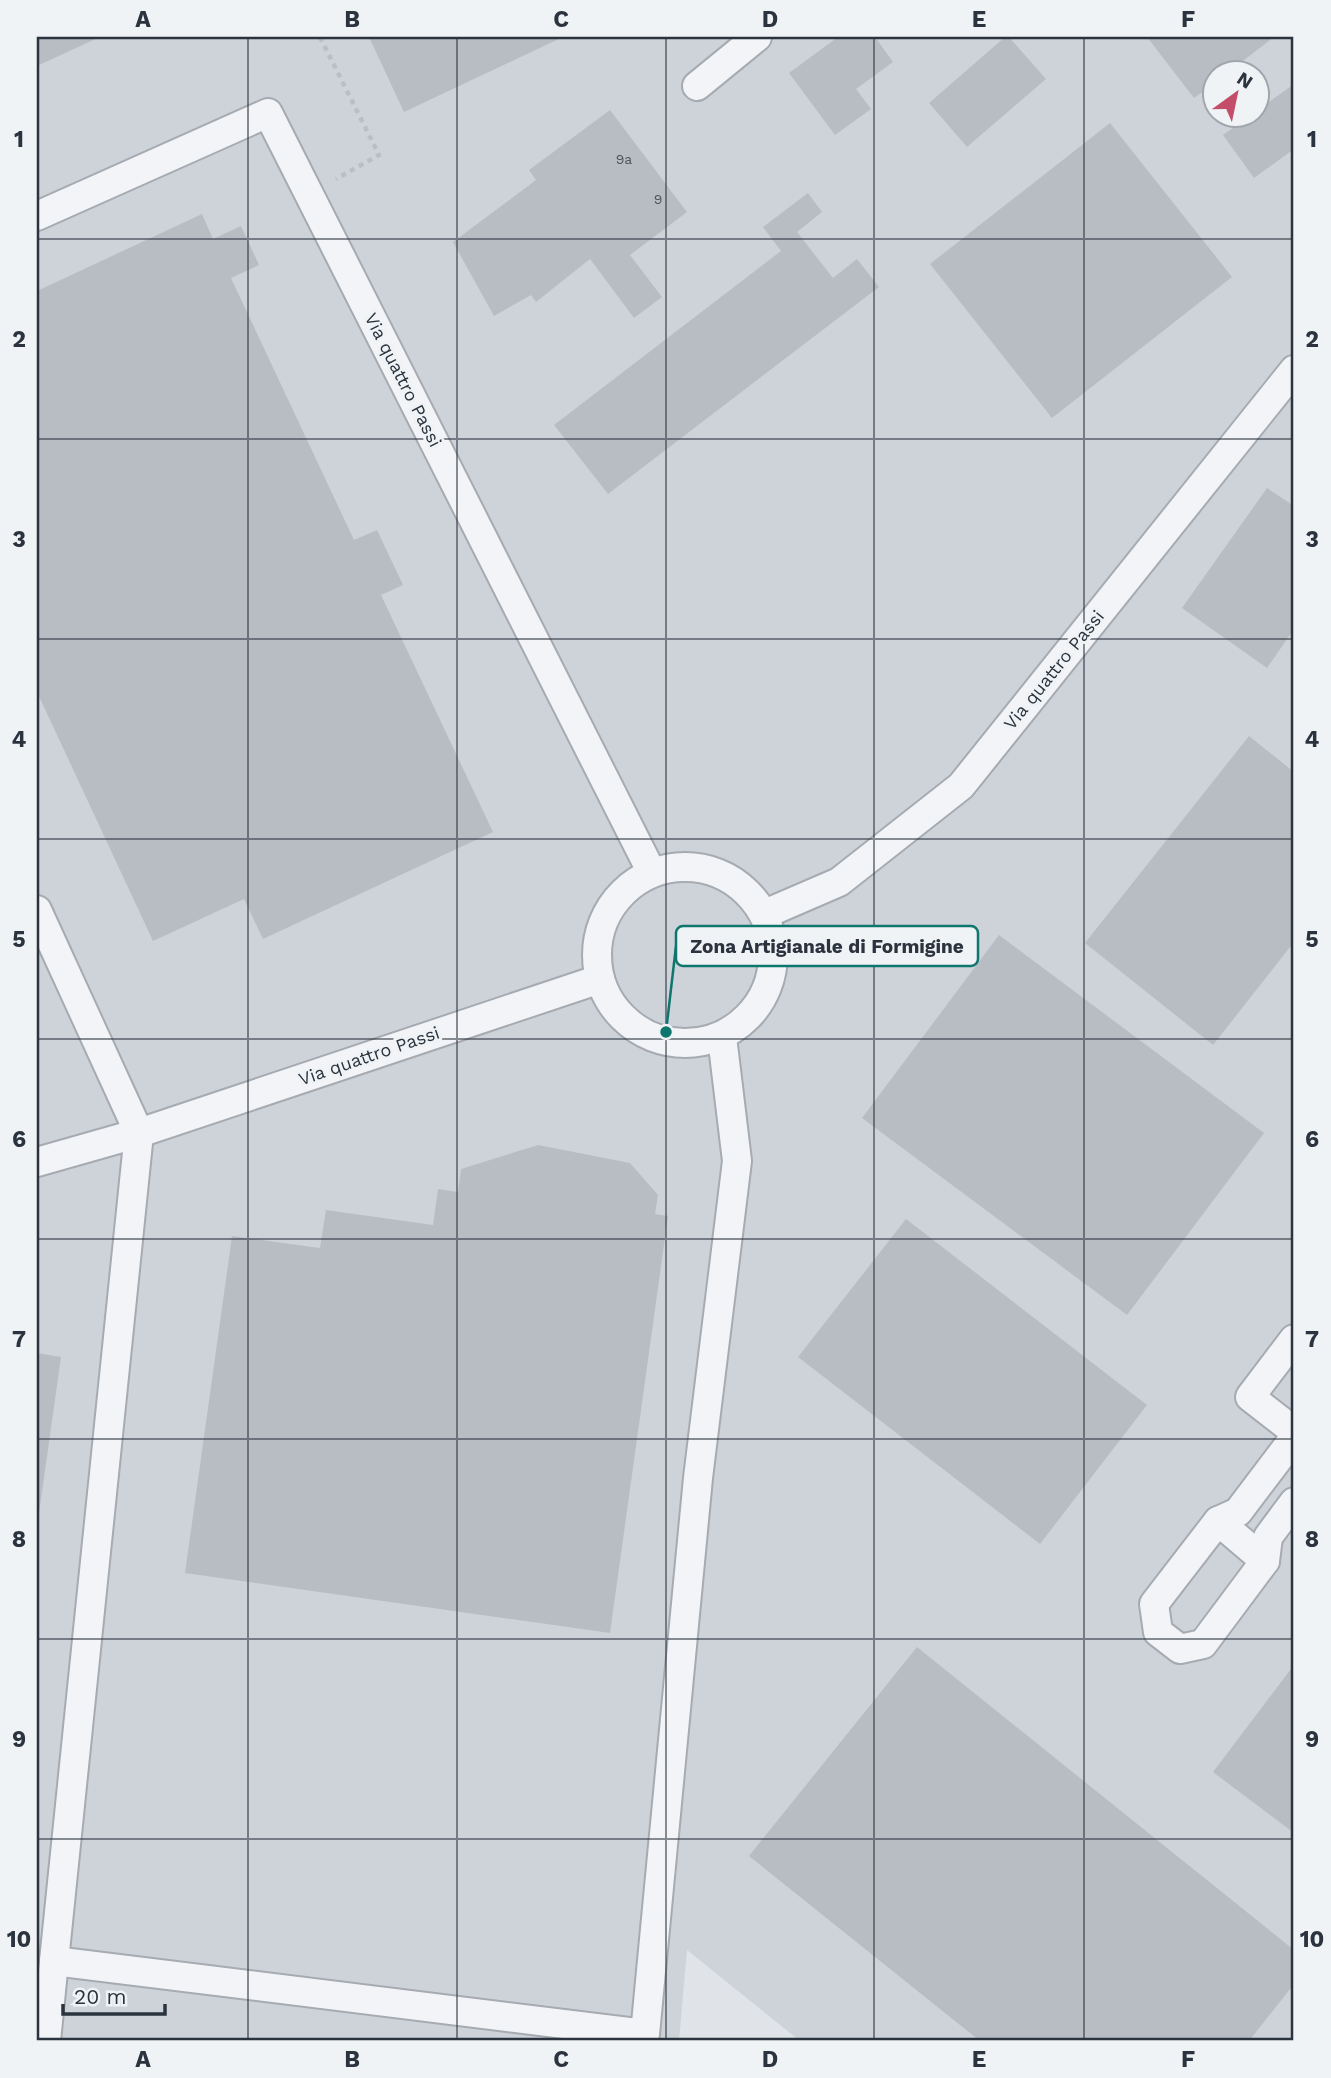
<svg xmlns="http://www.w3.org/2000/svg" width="1331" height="2078" viewBox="0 0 1331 2078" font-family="'Work Sans',sans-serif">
<rect width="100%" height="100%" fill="#e0e4e8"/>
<path fill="#ced3da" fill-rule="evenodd" d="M37,37H1294V2041H800L687,1950L679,2041H37ZM1216,74H1258V116H1216Z"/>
<g fill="#b8bdc4">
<path d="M37,37H100L37,66Z"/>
<path d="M369,37H563L404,112Z"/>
<path d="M838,37H875L893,62L856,89L871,109L835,135L789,73Z"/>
<path d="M1005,37H1009L1046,79L967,147L929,103Z"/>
<path d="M1147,37H1274L1226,74H1216V82L1194,98Z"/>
<path d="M1294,84V149L1254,178L1223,135L1250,116H1258V110Z"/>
<path d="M610,110L687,212L630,255L662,297L634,318L590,259L536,302L531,295L494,316L453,242L536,180L529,170Z"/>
<path d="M1110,123L1232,277L1052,418L930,264Z"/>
<path d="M808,193L822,212L797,232L833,278L857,259L879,287L608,494L554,425L781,251L763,227Z"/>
<path d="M202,214L213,239L241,226L259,265L231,278L354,540L377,530L403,585L381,595L493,832L263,939L244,899L153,941L37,692V291Z"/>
<path d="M1267,488L1294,506V629L1267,668L1182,608Z"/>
<path d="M1249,736L1294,772V942L1213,1045L1085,943Z"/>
<path d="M999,935L1264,1133L1127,1315L862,1118Z"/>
<path d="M538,1145L630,1163L658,1195L655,1214L668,1216L610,1633L185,1573L232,1236L320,1248L326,1210L433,1225L438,1189L458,1192L461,1169Z"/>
<path d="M906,1219L1147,1405L1040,1544L798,1357Z"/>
<path d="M37,1353L61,1357L38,1520H37Z"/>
<path d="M917,1647L1294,1950V1984L1249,2041H980L749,1856Z"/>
<path d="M1294,1665V1833L1213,1772Z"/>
</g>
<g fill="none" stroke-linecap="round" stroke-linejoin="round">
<g stroke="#a6abb2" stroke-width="32">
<g id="minor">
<path d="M697,86L757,37"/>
<path d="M37,216L268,113L652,873"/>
<circle cx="685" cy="955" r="88"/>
<path d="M37,910L139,1133L54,1961L645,2034L698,1478L737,1161L722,1037"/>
<path d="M765,914L839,882L961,786L1294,370"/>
<path d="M37,1162L139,1133L600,979"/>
<path d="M1294,1339L1250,1397L1294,1431"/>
<path d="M1294,1438L1238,1512L1218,1521L1154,1604L1158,1632L1180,1649L1203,1644L1265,1561L1268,1537L1294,1502"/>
<path d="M1218,1521L1265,1561"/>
<path d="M46,2041L54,1961"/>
</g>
</g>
<path stroke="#bbbec3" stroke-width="4.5" stroke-dasharray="5 5" stroke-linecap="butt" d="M320,37L379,155L336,179"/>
<use href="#minor" stroke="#f3f4f7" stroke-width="28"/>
</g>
<path fill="none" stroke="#2a333e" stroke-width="2" stroke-opacity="0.55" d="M248,37V2041M457,37V2041M666,37V2041M874,37V2041M1084,37V2041M37,239H1294M37,439H1294M37,639H1294M37,839H1294M37,1039H1294M37,1239H1294M37,1439H1294M37,1639H1294M37,1839H1294"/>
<g text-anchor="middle" stroke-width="6" stroke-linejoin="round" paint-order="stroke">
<g font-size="14" fill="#4e5660">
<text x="624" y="164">9a</text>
<text x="658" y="204">9</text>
</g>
<g font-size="18" fill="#2a333e" stroke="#f0f3f6">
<text transform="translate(403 380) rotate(63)" y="6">Via quattro Passi</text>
<text transform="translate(1054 670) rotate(-51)" y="6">Via quattro Passi</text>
<text transform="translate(369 1056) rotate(-19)" y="6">Via quattro Passi</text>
</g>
</g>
<path fill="none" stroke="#0f766e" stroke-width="2.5" d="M666 1032L676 946"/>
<circle fill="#0f766e" stroke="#f0f3f6" stroke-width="2.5" cx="666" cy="1032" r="7"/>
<rect fill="#f0f3f6" stroke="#0f766e" stroke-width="2.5" x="676" y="926" width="302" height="40" rx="7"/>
<g font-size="19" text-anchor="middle" font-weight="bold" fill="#2a333e">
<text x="827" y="953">Zona Artigianale di Formigine</text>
</g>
<rect width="1331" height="2078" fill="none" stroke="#f0f3f6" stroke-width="77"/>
<g transform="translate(1236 94) rotate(33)"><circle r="33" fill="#f0f3f6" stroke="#a1a6ac" stroke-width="2"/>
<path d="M0-5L12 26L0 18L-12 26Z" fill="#c44e69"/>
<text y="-10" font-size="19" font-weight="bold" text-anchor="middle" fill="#2a333e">N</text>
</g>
<path d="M63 2004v10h102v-10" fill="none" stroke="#2a333e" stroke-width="3.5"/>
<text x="74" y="2004" font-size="21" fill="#2a333e" stroke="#f0f3f6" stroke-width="5" paint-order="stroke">20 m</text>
<rect x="38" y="38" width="1254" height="2001" fill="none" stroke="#2a333e" stroke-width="2.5"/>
<g font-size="23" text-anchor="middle" font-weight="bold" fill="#2a333e">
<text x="143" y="27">A</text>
<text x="352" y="27">B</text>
<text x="561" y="27">C</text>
<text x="770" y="27">D</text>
<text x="979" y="27">E</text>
<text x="1188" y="27">F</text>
<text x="19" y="147">1</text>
<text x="1312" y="147">1</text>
<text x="19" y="347">2</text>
<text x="1312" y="347">2</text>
<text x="19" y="547">3</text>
<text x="1312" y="547">3</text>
<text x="19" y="747">4</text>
<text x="1312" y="747">4</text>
<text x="19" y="947">5</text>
<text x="1312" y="947">5</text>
<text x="19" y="1147">6</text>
<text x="1312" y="1147">6</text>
<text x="19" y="1347">7</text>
<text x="1312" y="1347">7</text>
<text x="19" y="1547">8</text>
<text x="1312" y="1547">8</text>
<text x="19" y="1747">9</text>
<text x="1312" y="1747">9</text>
<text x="19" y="1947">10</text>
<text x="1312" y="1947">10</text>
<text x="143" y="2067">A</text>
<text x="352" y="2067">B</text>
<text x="561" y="2067">C</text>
<text x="770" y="2067">D</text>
<text x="979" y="2067">E</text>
<text x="1188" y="2067">F</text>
</g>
</svg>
